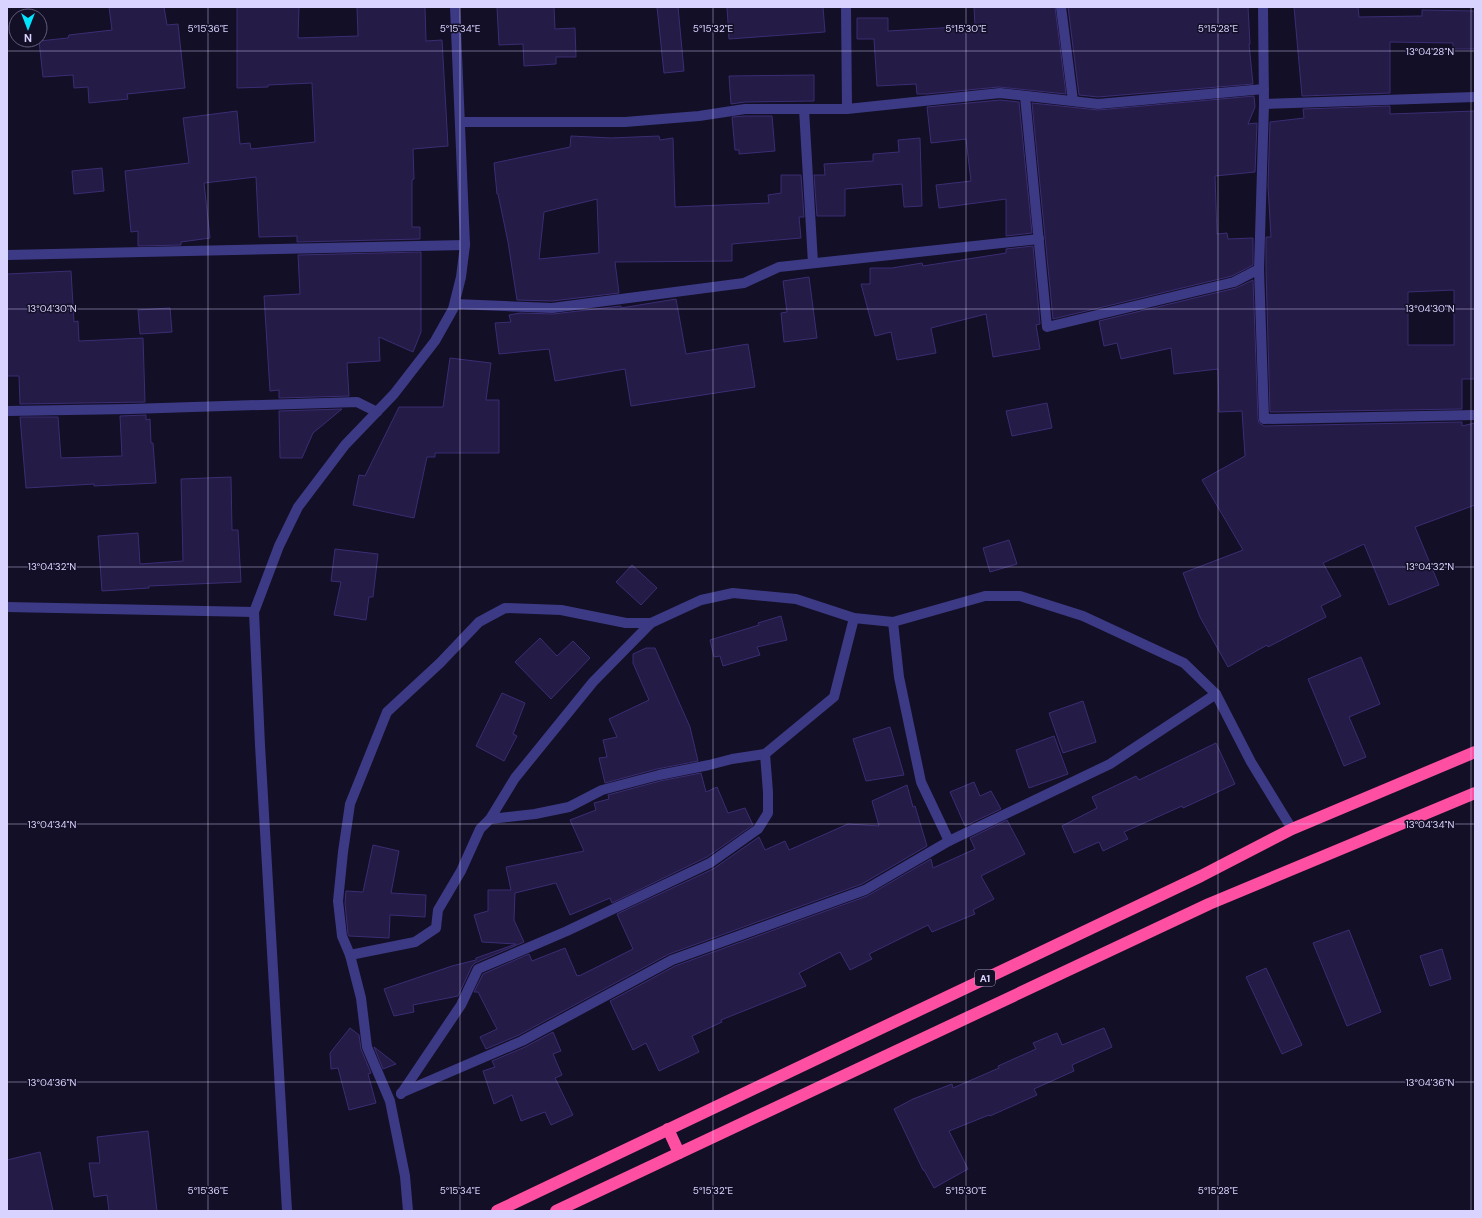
<svg xmlns="http://www.w3.org/2000/svg" width="1482" height="1218" viewBox="0 0 1482 1218" font-family="'DM Sans',sans-serif">
<rect width="100%" height="100%" fill="#130f26"/>
<g fill="#241b47" stroke="#3b2d73" fill-rule="evenodd">
<path d="M109,7H164L167,25L178,24L185,88L127,94L128,99L89,103L88,87L74,88L73,75L43,77L39,41L68,38L69,35L112,30Z"/>
<path d="M237,7H299L298,38L358,36L357,7H425L426,41L442,40L448,146L413,149L414,179L412,180V227H420V239L297,242V236L259,237L256,177L204,183L210,238L181,242V245L138,246V231L131,232L125,171L189,163L183,118L237,111L240,144L250,143L251,149L315,142L312,83L268,85V87L237,88Z"/>
<path d="M497,7H554L555,29L575,28L576,57H556V64L524,66L523,44L499,45Z"/>
<path d="M657,7H678L684,71L664,73Z"/>
<path d="M727,7H823L825,32L729,39Z"/>
<path d="M974,7H1055L1066,94L999,87L926,94H917L916,84L877,86L874,39H857V18H888V31L975,26Z"/>
<path d="M1068,7H1248L1250,44H1249L1253,84L1098,97L1079,95Z"/>
<path d="M1294,7H1358L1359,17L1422,16V10L1475,11V49H1453V43L1390,42V93L1302,96Z"/>
<path d="M814,75V101L745,102L731,104L729,76Z"/>
<path d="M1254,96L1255,107L1248,124L1257,123L1255,172L1215,176L1217,234L1227,233L1228,239L1253,238V265L1232,276L1053,319L1032,103L1098,110Z"/>
<path d="M1000,100L1019,102L1032,233L1006,236V199L939,208L936,185L971,181L966,139L931,143L927,107Z"/>
<path d="M1390,106V114L1475,111V379H1462V409L1270,412L1266,269V237H1271L1268,186L1270,122L1304,118L1303,109ZM1454,290V345H1408V292Z"/>
<path d="M745,116H772L775,151L739,154V150H735L732,117Z"/>
<path d="M571,136L611,138L659,136L660,140L673,138L675,207L769,203L768,195L781,193V175H801L804,217H799L801,238L732,244V261L615,262L619,293L552,301L517,300L508,242L498,194H497L494,163L570,147ZM597,199L599,253L539,259L544,212Z"/>
<path d="M920,138L922,206L904,207L902,184L845,189V216H817L814,175H825L824,164L873,161V154L899,152L898,140Z"/>
<path d="M102,168L104,191L74,194L72,171Z"/>
<path d="M1033,246L1040,324L1036,325L1040,349L993,357L986,314L931,328L936,353L897,360L891,332L875,336L861,284H870V268H892L922,263L923,266L1006,253V249Z"/>
<path d="M421,252V332L413,352L379,337L380,361L347,363L349,396L279,398V390L270,391L264,296L300,294L298,255Z"/>
<path d="M71,271L74,322L78,321L79,341L143,338L145,402L20,404L19,376H7V274Z"/>
<path d="M809,277L817,338L784,342L781,313L787,312L783,281Z"/>
<path d="M1253,280L1258,419L1259,423L1264,426L1462,422V426L1475,423V505L1415,527L1439,585L1389,605L1364,544L1323,563L1341,596L1321,606L1326,617L1268,647L1267,645L1228,667L1200,617L1183,573L1243,550L1202,480L1245,456L1242,411L1219,412L1218,369L1174,374L1171,348L1121,359L1117,343L1104,346L1099,321L1236,288Z"/>
<path d="M676,299L686,354L748,344L755,387L631,406L625,369L555,381L549,349L499,354L495,323L511,322L509,315L520,313L553,314L621,306V308Z"/>
<path d="M170,308L172,332L140,334L138,310Z"/>
<path d="M450,358L491,363L486,400H499V453H435V457H427L414,518L353,505L359,475L365,476L399,407H443Z"/>
<path d="M1047,403L1052,428L1012,436L1006,411Z"/>
<path d="M342,409L313,433L302,458H280L279,411Z"/>
<path d="M146,415V420L150,419L151,443H153L156,483L94,486V484L26,488L20,417H58L61,458L122,456L120,416Z"/>
<path d="M231,477L232,530H238L241,582L149,586V588L102,591L98,536L138,533L140,564L183,561L181,479Z"/>
<path d="M1009,540L1017,564L990,572L983,548Z"/>
<path d="M335,549L378,554L373,597H369L366,620L334,615L341,582L331,581Z"/>
<path d="M632,565L657,588L641,605L616,582Z"/>
<path d="M781,616L787,640L757,647L760,655L723,666L720,656L714,657L710,640L759,625L758,623Z"/>
<path d="M540,638L557,656L573,641L590,658L551,699L515,662Z"/>
<path d="M646,648H655L690,727L698,761L657,769L605,783L599,758L607,757L603,740L617,737L609,719L649,700L633,663V654Z"/>
<path d="M1361,657L1380,704L1349,717L1366,757L1344,766L1308,679Z"/>
<path d="M502,693L525,703L513,734L517,736L504,761L476,746Z"/>
<path d="M1083,701L1096,742L1063,753L1049,713Z"/>
<path d="M890,727L904,775L866,781L853,739Z"/>
<path d="M1054,736L1068,774L1029,788L1016,750Z"/>
<path d="M1216,743L1235,784L1183,808L1182,806L1124,832L1128,839L1103,851L1099,842L1074,853L1062,826L1097,808L1092,797L1136,776L1139,780Z"/>
<path d="M701,773L706,792L717,787L728,813L745,808L753,825L707,857L612,903L610,898L570,915L556,883L515,893L514,920L524,942L475,963L472,966L458,996L413,1005L414,1012L394,1016L384,989L452,966L476,960V958L516,944L482,942L474,915L488,911V890H511L506,867L584,851L570,820L596,810L594,803L609,799L608,795L660,781Z"/>
<path d="M974,782L980,796L991,791L1001,809L965,826L950,792Z"/>
<path d="M907,785L913,807L915,806L927,846L862,884L669,954L519,1035L486,1049L480,1037L497,1029L478,992H474L483,974L529,954L532,961L565,948L577,976L579,975V976L633,949L617,914L713,869L759,837L765,850L785,841L789,850L848,824L879,826L872,801Z"/>
<path d="M1007,820L1025,854L981,876L994,899L973,910L975,914L932,932L928,925L869,954L872,959L850,970L840,952L799,973L806,986L721,1020L722,1022L692,1036L699,1052L659,1071L646,1043L633,1050L610,1001L675,966L867,896L931,859L933,868L975,849L970,838Z"/>
<path d="M373,845L399,851L391,893L426,895L425,917L390,915L389,938L349,936L348,934L345,903L346,891L363,892Z"/>
<path d="M1349,930L1381,1012L1347,1026L1313,943Z"/>
<path d="M1442,949L1451,979L1430,986L1420,956Z"/>
<path d="M1266,968L1302,1045L1282,1054L1246,977Z"/>
<path d="M350,1028L359,1035L361,1049L371,1073L368,1074L376,1103L349,1110L338,1068L331,1069L330,1053Z"/>
<path d="M1104,1028L1112,1047L1072,1065L1074,1071L1034,1089L1037,1095L990,1116L989,1115L949,1131L968,1169L934,1188L924,1170H923L894,1109L913,1099L952,1084L953,1088L999,1068L998,1066L1036,1049L1033,1043L1057,1033L1062,1045Z"/>
<path d="M553,1032L561,1051L553,1054L562,1075L555,1078L573,1115L551,1125L545,1112L521,1121L512,1095L494,1104L483,1071L495,1067L492,1061L525,1047Z"/>
<path d="M374,1047L396,1064L383,1069Z"/>
<path d="M148,1131L157,1211H109L107,1195L94,1197L89,1163H100L97,1137Z"/>
<path d="M40,1152L53,1211H7V1160Z"/>
</g>
<g fill="none" stroke-linecap="round" stroke-linejoin="round">
<g stroke="#3d3a85" stroke-width="10">
<path d="M846,7L847,109"/>
<path d="M1061,7L1073,101"/>
<path d="M1263,7L1264,104L1259,269L1264,419L1475,415"/>
<path d="M1025,96L1047,327L1234,282L1259,269"/>
<path d="M1264,104L1475,97"/>
<path d="M804,109L813,263"/>
<path d="M460,122H625L699,116L745,109H847L1000,93L1098,104L1264,89"/>
<path d="M7,255L465,245"/>
<path d="M455,304L552,308L744,283L779,267L1039,239"/>
<path d="M7,411L130,409L357,402L377,412"/>
<path d="M7,607L254,612"/>
<path d="M893,622L899,677L921,782L949,841"/>
<path d="M490,819L535,814L569,807L602,790L659,775L709,765L732,759L765,754"/>
<path d="M350,955L415,942L436,928L438,910L461,871L480,829L490,819L515,778L593,682L651,623"/>
<path d="M401,1093L522,1041L672,960L865,890L949,841L1110,764L1216,694"/>
<path d="M401,1094L461,1005L478,969L567,931L710,863L758,829L768,813V792L765,754L834,697L854,618"/>
<path d="M287,1211L260,745L254,612L279,546L298,507L345,445L394,394L435,341L453,309L461,277L465,245L455,7"/>
<path d="M408,1211L405,1176L390,1101L367,1047L361,998L350,955L342,936L338,901L343,852L350,804L387,712L440,663L479,622L505,608L561,610L626,623H651L701,600L733,593L796,599L854,618L893,622L985,596H1020L1083,616L1184,663L1216,694L1251,762L1292,829"/>
</g>
<g stroke="#ff4fa3" stroke-width="12">
<path d="M668,1129L679,1153"/>
<path d="M497,1211L1201,876L1292,829L1475,752"/>
<path d="M556,1211L1209,904L1475,793"/>
</g>
</g>
<path fill="none" stroke="#d9d4ff" stroke-width="1" stroke-opacity="0.45" d="M208,7V1211M460,7V1211M713,7V1211M966,7V1211M1218,7V1211M1471,7V1211M7,51H1475M7,309H1475M7,567H1475M7,824H1475M7,1082H1475"/>
<g text-anchor="middle" stroke-width="3" stroke-linejoin="round" paint-order="stroke">
<rect fill="#130f26" stroke="#9e99be" stroke-width="1" x="975" y="970" width="20" height="16" rx="3"/>
<g font-size="10" font-weight="bold" fill="#d9d4ff">
<text x="985" y="982">A1</text>
</g>
</g>
<g font-size="10" text-anchor="middle" fill="#d9d4ff" stroke="#130f26" stroke-width="3" stroke-linejoin="round" paint-order="stroke">
<text x="208" y="32">5°15'36"E</text>
<text x="460" y="32">5°15'34"E</text>
<text x="713" y="32">5°15'32"E</text>
<text x="966" y="32">5°15'30"E</text>
<text x="1218" y="32">5°15'28"E</text>
<text x="1430" y="55">13°04'28"N</text>
<text x="1430" y="312">13°04'30"N</text>
<text x="52" y="312">13°04'30"N</text>
<text x="1430" y="570">13°04'32"N</text>
<text x="52" y="570">13°04'32"N</text>
<text x="1430" y="828">13°04'34"N</text>
<text x="52" y="828">13°04'34"N</text>
<text x="1430" y="1086">13°04'36"N</text>
<text x="52" y="1086">13°04'36"N</text>
<text x="208" y="1194">5°15'36"E</text>
<text x="460" y="1194">5°15'34"E</text>
<text x="713" y="1194">5°15'32"E</text>
<text x="966" y="1194">5°15'30"E</text>
<text x="1218" y="1194">5°15'28"E</text>
</g>
<rect width="1482" height="1218" fill="none" stroke="#d9d4ff" stroke-width="16"/>
<g transform="translate(28 28) rotate(180)"><circle r="19" fill="#130f26" stroke="#625e7d"/>
<path d="M0-3L7 15L0 10L-7 15Z" fill="#00e5ff"/>
<text y="-6" font-size="11" font-weight="bold" text-anchor="middle" fill="#d9d4ff">N</text>
</g>
</svg>
